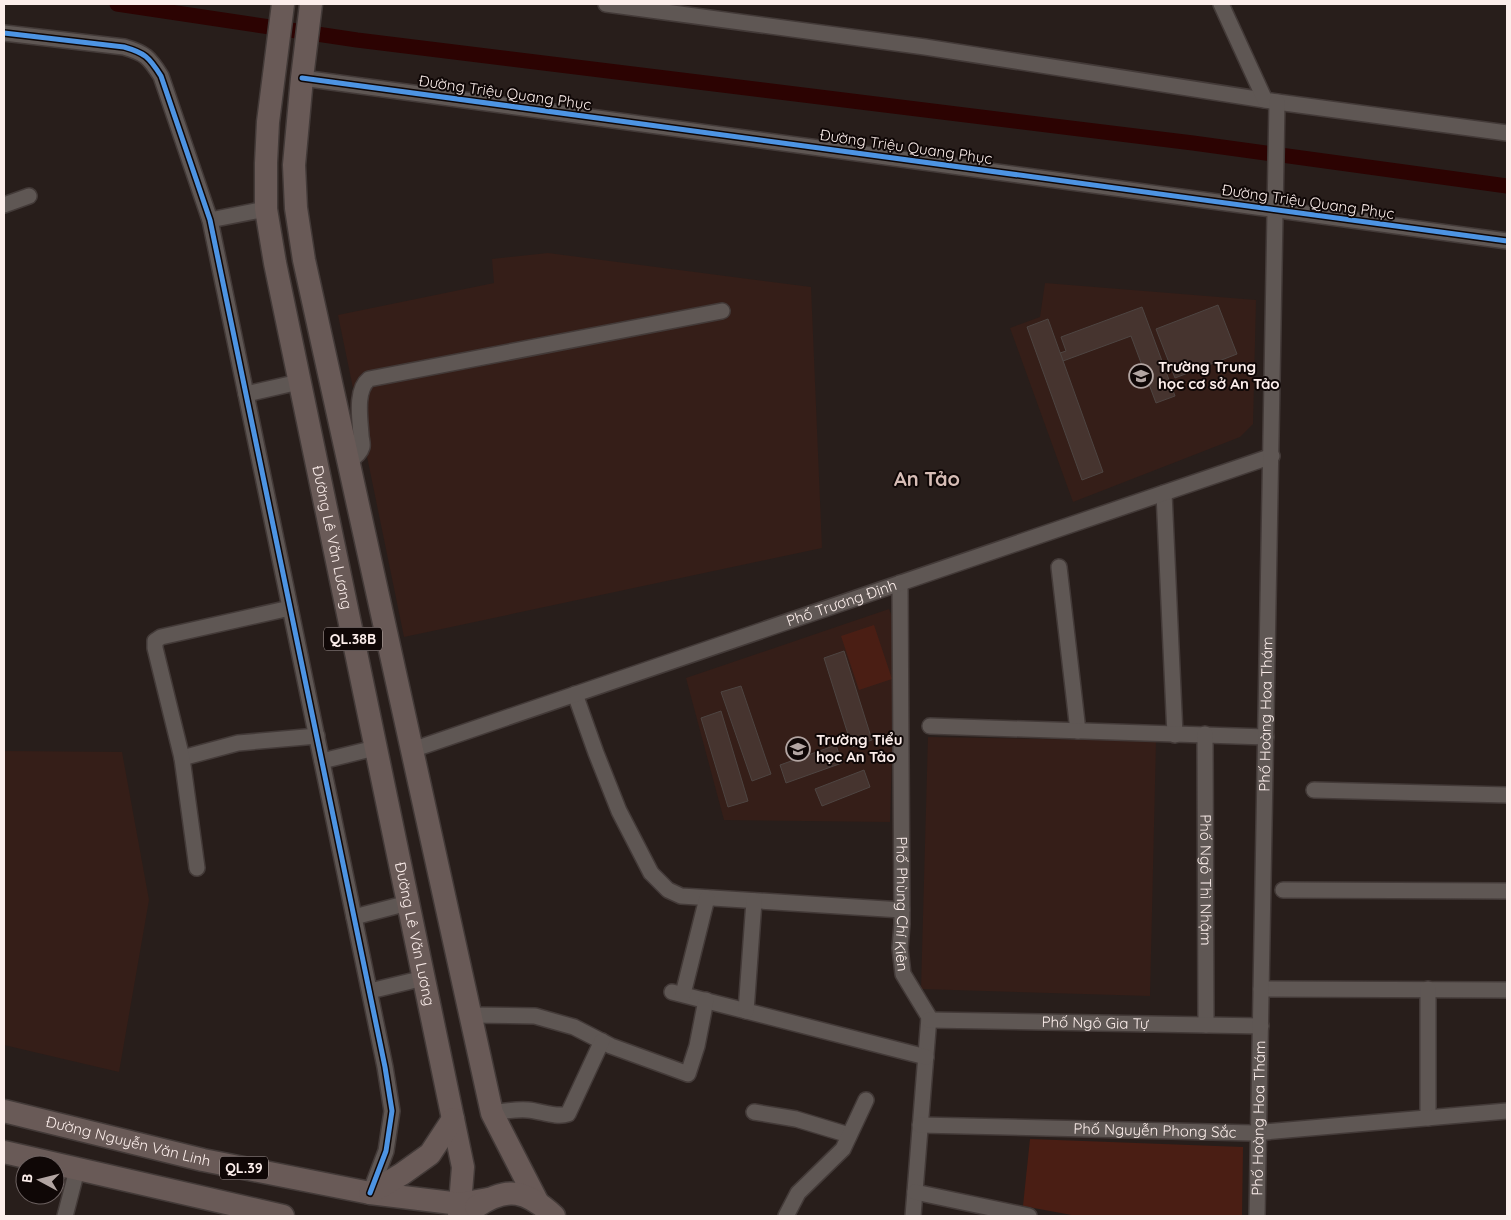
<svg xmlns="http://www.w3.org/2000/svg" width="1511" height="1220" viewBox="0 0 1511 1220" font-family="Quicksand,sans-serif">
<rect width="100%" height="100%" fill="#281e1b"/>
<g fill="#351e18">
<path d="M548,253L811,287L822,548L404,637L338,315L494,283L492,259Z"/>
<path d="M1045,283L1256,300L1253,424L1240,437L1073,502L1010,328L1040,317Z"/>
<path d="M889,609L896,625L890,822L724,820L686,678Z"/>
<path d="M928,737L1156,741L1150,996L921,989Z"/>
<path d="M4,751L122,752L149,900L119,1072L4,1045Z"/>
</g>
<g fill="#4a1e14">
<path d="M874,625L892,679L859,690L841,636Z"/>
<path d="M1030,1139L1243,1147L1242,1216H1077L1023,1206Z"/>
</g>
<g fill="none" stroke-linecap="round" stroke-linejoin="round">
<path stroke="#2c0302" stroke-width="15" d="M117,4L357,40L1193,143L1507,186"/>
</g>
<g fill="#46342f" stroke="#4e4542">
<path d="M1218,305L1237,354L1175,378L1156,329Z"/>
<path d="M1142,307L1175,396L1156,403L1131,336L1063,361L1060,353L1066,351L1061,337Z"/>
<path d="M1048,319L1103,472L1082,480L1027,327Z"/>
<path d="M844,651L872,740L852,747L824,658Z"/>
<path d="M741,686L771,774L752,781L721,692Z"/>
<path d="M721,711L748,801L728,807L701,718Z"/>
<path d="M836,745L842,763L786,783L780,765Z"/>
<path d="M864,770L870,787L822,806L815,789Z"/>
</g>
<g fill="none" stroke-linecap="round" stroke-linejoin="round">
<g stroke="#433a38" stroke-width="18">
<g id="minor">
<path d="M606,4L925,47L1277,102L1507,133"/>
<path d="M1221,4L1265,100"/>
<path d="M4,33L124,47C145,53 149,57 161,76L210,220L385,1067L392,1111L386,1151L370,1193"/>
<path d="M302,78L1507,241"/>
<path d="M4,205L29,196"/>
<path d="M210,220L266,209"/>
<path d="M246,394L299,382"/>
<path d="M349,461C354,458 360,454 362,447C363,444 361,439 361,435C360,419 355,390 369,379L722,311"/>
<path d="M1164,493L1175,735"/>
<path d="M1059,567L1078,731"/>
<path id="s1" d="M900,583L902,924L900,948L903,974L929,1017L913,1216"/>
<path d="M575,694L596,753L619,811L651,873L668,890L681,896L902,910"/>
<path d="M930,726L1266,737"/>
<path id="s2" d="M1205,734L1206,1025"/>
<path id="s3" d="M412,750L1272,456"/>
<path d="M182,758L238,743L317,736"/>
<path d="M322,761L375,748"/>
<path d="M1314,790L1507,795"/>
<path d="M197,868L182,758L155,648V641L161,637L290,608"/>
<path d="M1283,890L1507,891"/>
<path d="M354,917L408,903"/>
<path d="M1261,989L1507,990"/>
<path d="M1428,989V1118"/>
<path d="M370,991L424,978"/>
<path d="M672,992L926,1057"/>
<path d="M683,994L707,898"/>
<path d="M746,1011L754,901"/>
<path d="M471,1015L535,1016L574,1027L611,1046L688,1074L697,1046L706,1000"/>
<path id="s4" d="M929,1020L1261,1026"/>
<path d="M754,1112L796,1119L849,1135"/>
<path d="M492,1113C504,1111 516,1109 528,1110C541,1111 556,1118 568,1114L602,1041"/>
<path id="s5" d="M920,1125L1253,1133L1507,1111"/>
<path d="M915,1192L1029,1216"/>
<path d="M65,1216L77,1170"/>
<path d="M786,1216L798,1193L843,1149L866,1100"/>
<path id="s6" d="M1257,1216L1277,102"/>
</g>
</g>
<g stroke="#433a38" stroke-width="25">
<g id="highway">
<path id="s7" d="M283,4L268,122L266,163V209L275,263L463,1167L459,1216"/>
<path d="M311,4L302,78L294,165L296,208L304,260L492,1113L537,1201"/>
<path id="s8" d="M4,1111L203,1160L370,1193L460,1204L488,1199"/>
<path d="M4,1152L283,1216"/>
<path d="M370,1193L402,1174L430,1154L453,1119"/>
<path d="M476,1207C508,1185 527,1191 554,1216"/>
</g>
</g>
<use href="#minor" stroke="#5f5754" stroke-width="15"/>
<use href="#highway" stroke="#695a57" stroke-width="22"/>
<g stroke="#0f0706" stroke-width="8">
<g id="cycleway">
<path d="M4,33L124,47C145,53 149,57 161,76L210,220L385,1067L392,1111L386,1151L370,1193"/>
<path d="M302,78L1507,241"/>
</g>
</g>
<use href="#cycleway" stroke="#4d94e3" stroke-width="5"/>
</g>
<defs>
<g id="school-ring" transform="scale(1.25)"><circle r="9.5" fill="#0f0706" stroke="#b2a5a2" stroke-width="1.5"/><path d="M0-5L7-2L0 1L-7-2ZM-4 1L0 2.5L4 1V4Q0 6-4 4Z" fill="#b2a5a2"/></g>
</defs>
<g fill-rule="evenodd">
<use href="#school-ring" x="1141" y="376"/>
<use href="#school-ring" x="798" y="749"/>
</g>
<g text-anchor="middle" stroke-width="4" stroke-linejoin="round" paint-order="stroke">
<g fill="#0f0706" stroke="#b5a9a6" stroke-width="1">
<rect x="324" y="627.5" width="58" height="23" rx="4"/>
<rect x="220" y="1156.5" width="48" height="23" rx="4"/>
</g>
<g font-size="14" font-weight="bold" fill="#fceeeb">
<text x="353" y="644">QL.38B</text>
<text x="244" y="1173">QL.39</text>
</g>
<g font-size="15" fill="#fceeeb" stroke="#0f0706">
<text transform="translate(505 93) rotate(8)" y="5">Đường Triệu Quang Phục</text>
<text transform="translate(906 147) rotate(8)" y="5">Đường Triệu Quang Phục</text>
<text transform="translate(1308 202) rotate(8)" y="5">Đường Triệu Quang Phục</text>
<text dy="5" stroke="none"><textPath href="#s7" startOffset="541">Đường Lê Văn Lương</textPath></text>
<text dy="5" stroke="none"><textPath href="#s3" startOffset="454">Phố Trương Định</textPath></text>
<text dy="5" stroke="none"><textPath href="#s6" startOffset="502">Phố Hoàng Hoa Thám</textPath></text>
<text dy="5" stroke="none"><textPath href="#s2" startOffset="146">Phố Ngô Thì Nhậm</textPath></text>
<text dy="5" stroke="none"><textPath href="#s1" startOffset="321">Phố Phùng Chí Kiên</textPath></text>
<text dy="5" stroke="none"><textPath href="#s7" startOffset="946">Đường Lê Văn Lương</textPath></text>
<text dy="5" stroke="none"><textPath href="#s4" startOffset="166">Phố Ngô Gia Tự</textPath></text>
<text dy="5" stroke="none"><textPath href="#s6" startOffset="98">Phố Hoàng Hoa Thám</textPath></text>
<text dy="5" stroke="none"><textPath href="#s5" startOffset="235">Phố Nguyễn Phong Sắc</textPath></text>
<text dy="5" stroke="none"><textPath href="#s8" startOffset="128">Đường Nguyễn Văn Linh</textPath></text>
</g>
<g font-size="15" font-weight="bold" fill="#fceeeb" stroke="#0f0706" text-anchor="start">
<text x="1158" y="372">Trường Trung<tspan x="1158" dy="17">học cơ sở An Tảo</tspan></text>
<text x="816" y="745">Trường Tiểu<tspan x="816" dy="17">học An Tảo</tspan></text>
</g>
<g font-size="20" font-weight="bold" fill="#d7bdb6" stroke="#0f0706">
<text x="927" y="486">An Tảo</text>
</g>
</g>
<rect width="1511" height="1220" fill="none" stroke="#fceeeb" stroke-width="10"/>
<g transform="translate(40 1180) rotate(277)"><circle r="24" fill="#0f0706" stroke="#6e6362"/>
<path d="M0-4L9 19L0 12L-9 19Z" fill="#b2a5a2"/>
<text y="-8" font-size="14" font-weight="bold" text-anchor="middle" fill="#fceeeb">B</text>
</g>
</svg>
